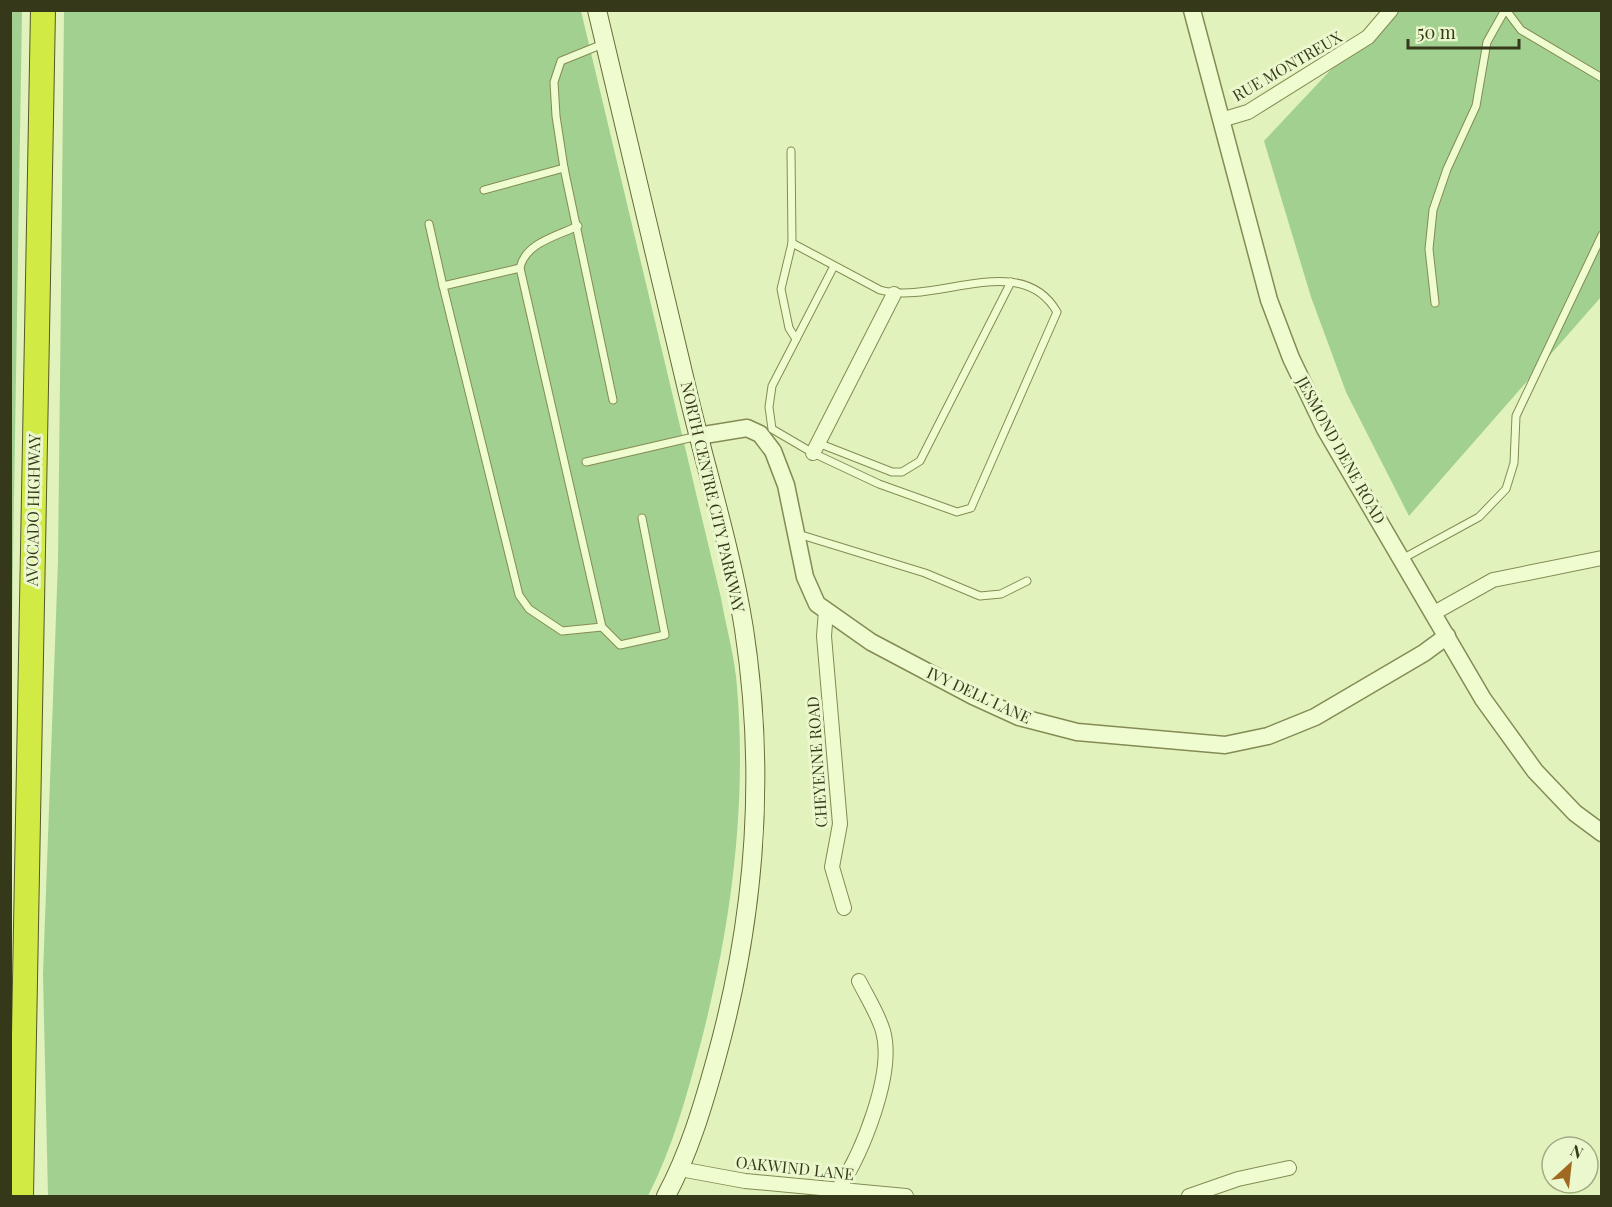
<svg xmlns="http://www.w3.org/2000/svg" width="1612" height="1207" viewBox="0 0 1612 1207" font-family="'Playfair Display',serif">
<rect width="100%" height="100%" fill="#e2f2bc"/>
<g fill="#a2d090">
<path d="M22,11L11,681L10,11Z"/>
<path d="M64,11H581L721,598C726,627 735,657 737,687C747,806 731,927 701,1042C687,1095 673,1147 648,1196H48L43,974L58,561Z"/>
<path d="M1386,11H1601V297L1409,516L1346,392L1311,297L1264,141Z"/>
</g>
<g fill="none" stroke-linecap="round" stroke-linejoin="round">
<g stroke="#848b54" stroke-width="9">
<g id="service">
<path d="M1506,10L1521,30L1602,78"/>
<path d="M603,44L561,61L554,82L556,116L564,168L613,400"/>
<path d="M791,151L792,243L781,289L789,328L796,339"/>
<path d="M484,190L564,168"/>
<path d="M429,224L443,286L520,268C525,243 557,236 578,226"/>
<path d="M792,243L880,290C935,306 1021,249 1057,312L971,508L957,512L879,484L813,453L772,429L769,407L772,386L834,266"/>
<path d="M443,286L519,595L529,609L562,631L602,627L520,268"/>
<path d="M1435,303L1429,249L1433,210L1447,169L1476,106L1487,42L1505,10"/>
<path d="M818,443L892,472H902L920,461L1011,282"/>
<path d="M586,462L698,436"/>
<path d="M798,534L925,573L980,596L1001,594L1027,581"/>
<path d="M1402,559L1479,517L1506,489L1514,463L1516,416L1602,235"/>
<path d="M602,627L620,645L665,635L642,518"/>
</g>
</g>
<g stroke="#848b54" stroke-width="16">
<g id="minor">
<path d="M1221,120L1248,112L1368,37L1391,10"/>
<path d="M813,453L894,294"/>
<path d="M826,611L824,636L840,824L832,867L844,908"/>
<path d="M1434,613L1493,580L1602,558"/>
<path d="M680,1169L745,1181L906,1196"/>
<path d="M839,1188C862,1153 895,1073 883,1031C878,1014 867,997 859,981"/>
<path d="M1189,1196L1238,1179L1289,1168"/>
</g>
</g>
<g stroke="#848b54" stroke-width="19">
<g id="tertiary">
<path d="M1192,10L1269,300L1291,358L1325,429L1483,699L1535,771L1575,813L1602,833"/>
<path d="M698,436L747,428L760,434L773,451L786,485L805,577L817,604L871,642L973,696L1019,717L1077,732L1225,745L1268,736L1315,717L1424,653L1447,636"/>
</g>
</g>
<g stroke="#676c38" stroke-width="20">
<path id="secondary" d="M597,10C627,135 657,260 686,385C705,467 731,547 744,629C766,773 755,919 716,1059C703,1106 689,1153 666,1196"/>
</g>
<g stroke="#555829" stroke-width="26">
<path id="motorway" d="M21,1196L43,10"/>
</g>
<use href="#service" stroke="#effcd0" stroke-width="7"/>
<use href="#minor" stroke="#effcd0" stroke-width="14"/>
<use href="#tertiary" stroke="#effcd0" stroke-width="16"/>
<use href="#secondary" stroke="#effcd0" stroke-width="18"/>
<use href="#motorway" stroke="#d1ea44" stroke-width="24"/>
</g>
<g text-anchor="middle" stroke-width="6" stroke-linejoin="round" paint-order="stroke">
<g font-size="16" fill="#36381a" stroke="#ebf8cd">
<text transform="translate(1287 66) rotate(-30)" y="6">RUE MONTREUX</text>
<text transform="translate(1341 450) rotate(61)" y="6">JESMOND DENE ROAD</text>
<text transform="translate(713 497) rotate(77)" y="6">NORTH CENTRE CITY PARKWAY</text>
<text transform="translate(33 510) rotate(-89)" y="6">AVOCADO HIGHWAY</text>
<text transform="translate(979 695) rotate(25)" y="6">IVY DELL LANE</text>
<text transform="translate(817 762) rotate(-94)" y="6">CHEYENNE ROAD</text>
<text transform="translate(795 1168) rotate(6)" y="6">OAKWIND LANE</text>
</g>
</g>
<rect width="1612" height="1207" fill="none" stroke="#36381a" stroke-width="24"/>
<g transform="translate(1570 1165) rotate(27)"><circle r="28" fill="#ebf8cd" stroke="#a3ab85" stroke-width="1.5"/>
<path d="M0-4.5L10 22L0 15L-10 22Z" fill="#9f6a1f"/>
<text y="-9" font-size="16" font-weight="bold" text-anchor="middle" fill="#36381a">N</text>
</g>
<path d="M1408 39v9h111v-9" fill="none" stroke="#36381a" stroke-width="3"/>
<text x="1417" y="39" font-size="18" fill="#36381a" stroke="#ebf8cd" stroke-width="4.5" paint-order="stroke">50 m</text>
</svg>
